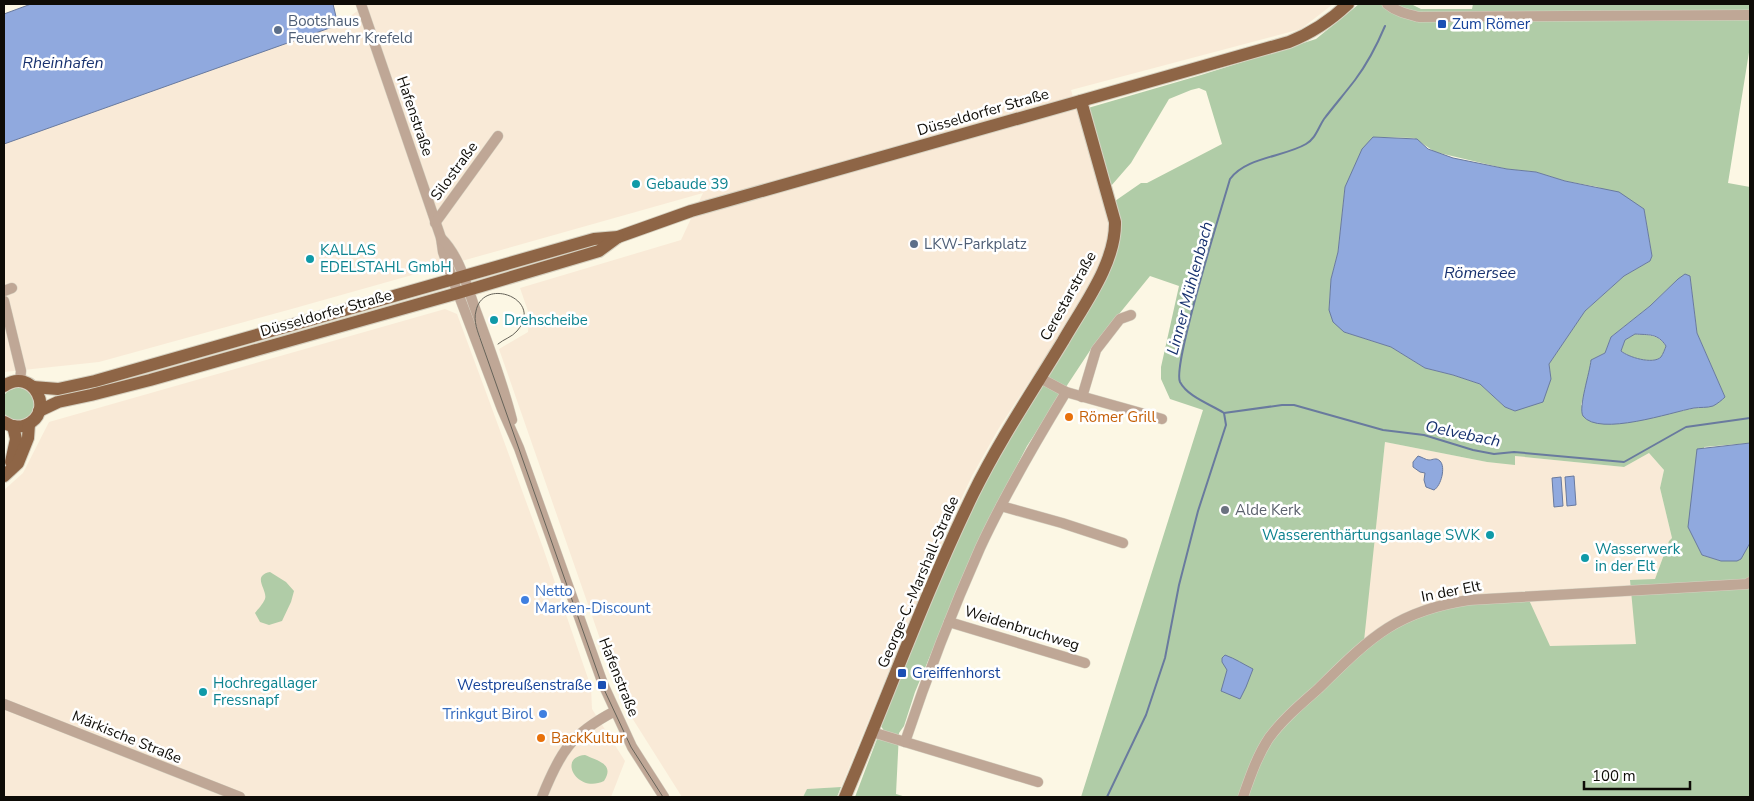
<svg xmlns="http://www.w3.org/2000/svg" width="1754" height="801" viewBox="0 0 1754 801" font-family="'Nunito Sans',sans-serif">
<rect width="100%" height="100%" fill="#fcf7e4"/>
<g fill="#f9ead7">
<path d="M367,4H1333L1301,29L1071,90L1112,229L1098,271L1057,339L999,428L972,476L949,525L841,787L807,789L803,797H682L622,702L499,349L528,332L529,314L520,288L681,240L703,193L288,310L99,362L4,372V144L338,25Z"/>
<path d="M445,309L457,314L487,395L542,545L591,687L592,709L625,761L611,797H4V490L23,473L49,422Z"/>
<path d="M1385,442L1487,462L1515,464V456L1624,467L1649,453L1664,470L1660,488L1672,538L1669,541L1655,579L1636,644L1548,647L1363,641Z"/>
</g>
<g fill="#b0cca7" fill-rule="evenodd">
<path d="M1359,4H1411L1421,9H1472L1473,4H1750V46L1728,183L1750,187V443L1704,447L1702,555L1721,561L1741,559L1750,543V797H1081L1203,410L1170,399L1161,379V367L1179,286L1150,276L1093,346L1027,446L977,544L915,692L904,726L899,733L896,794L906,797H855L877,739L893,734L884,731L881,726L938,580L977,494L1100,286L1115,201L1141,183H1147L1222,144L1206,91L1199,88L1191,90L1169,99L1131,163L1111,186L1088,108L1201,75L1316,39ZM1373,137L1414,138L1435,152L1507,169L1536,172L1565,181L1598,187L1644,209L1652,256L1650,261L1624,276L1585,311L1549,364L1551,379L1515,411L1505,407L1480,384L1453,375L1425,368L1391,347L1344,332L1329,309L1331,279L1338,252L1345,187ZM1690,276L1697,333L1725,397L1713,406L1695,408L1653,417L1581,405L1590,374L1591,360L1605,353L1611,337L1650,306L1678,279ZM1385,442L1487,462L1515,465V456L1624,467L1649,453L1664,470L1660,488L1672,538L1669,541L1655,579L1630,580L1636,644L1550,646L1529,600L1421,607L1364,641Z"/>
<path d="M1635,334C1648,335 1658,334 1666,346C1665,349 1663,354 1661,357C1653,365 1628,357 1621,351L1625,340Z"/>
<path d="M18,387L29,391L35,400L32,416L16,422C0,414 4,412 4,395L8,391Z"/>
<path d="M270,572L286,582L294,591L291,602L282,621L269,625L260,622L255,613C258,609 263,604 265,599C268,590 251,576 270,572Z"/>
<path d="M585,755C598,761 615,764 604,781C577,794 557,757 585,755Z"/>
<path d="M841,787L837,797H803L807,789Z"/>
</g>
<g fill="#90a9de" stroke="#697a9e" fill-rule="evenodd">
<path d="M31,4H333L338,25L4,144V14Z"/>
<path d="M1373,137L1417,139L1428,149L1453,158L1507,169L1536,172L1565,181L1619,192L1644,209L1652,256L1650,261L1624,276L1585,311L1549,364L1551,379L1543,402L1515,411L1505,407L1480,384L1453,375L1425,368L1391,347L1344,332L1333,322L1329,310L1331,279L1338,252L1345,187L1362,149Z"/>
<path d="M1685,274L1690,276L1697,333L1725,397C1722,400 1717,404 1713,406C1707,408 1700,407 1694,408C1672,412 1599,437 1583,416C1578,408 1590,372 1591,360L1605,353L1611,337L1650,306L1678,279ZM1635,334C1648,335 1658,333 1666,346C1665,349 1663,354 1661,357C1653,365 1628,357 1621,351L1625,340Z"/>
<path d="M1750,443V543L1741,559L1737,561H1721L1702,555L1688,527L1697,449Z"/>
<path d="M1418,456C1422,457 1426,460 1429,460C1433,460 1436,457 1440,461C1446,467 1441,486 1434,490L1426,487L1424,480L1425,473L1420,472L1413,467V462Z"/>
<path d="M1574,476L1576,505L1567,506L1565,477Z"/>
<path d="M1561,477L1563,506L1554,507L1552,478Z"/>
<path d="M1225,655C1236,659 1243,664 1253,669L1246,687L1240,699L1221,691L1227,670L1222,662V658Z"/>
</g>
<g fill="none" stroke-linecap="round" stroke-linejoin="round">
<g stroke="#697a9e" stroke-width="2">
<path d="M1224,413L1282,405H1294L1383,430L1424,435L1473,450L1494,454L1514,452L1624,462L1686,427L1750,418"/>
<path d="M1107,797L1146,715L1165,658L1179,585L1198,511L1226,425L1224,413C1210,404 1188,397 1180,382C1172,365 1222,207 1230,179C1246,157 1284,157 1306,144C1316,138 1318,128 1324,119C1334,106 1345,93 1355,80C1367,64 1377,45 1385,26"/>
</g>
<g stroke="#d6d1c1" stroke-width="11">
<g id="minor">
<path d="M361,4L441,238L443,252L453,280L502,409L519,448L603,684L632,747L664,797"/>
<path d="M1387,4C1397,12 1407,14 1419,17L1750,15"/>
<path d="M435,223L498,136"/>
<path d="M441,238C461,258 467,288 477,314C490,349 503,384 512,420"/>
<path d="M4,291L12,288"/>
<path d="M4,301L21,371L20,381"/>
<path d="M1040,378L1066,392L1162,419"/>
<path d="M1082,397L1096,350L1120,319L1131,315"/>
<path d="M1001,506L1062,523L1123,543"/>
<path d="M949,622L1085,663"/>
<path d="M4,704L240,797"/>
<path d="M872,732L1038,782"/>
<path d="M905,742C927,676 952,611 980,548C1005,494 1035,443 1066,392"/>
<path d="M542,797C560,752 571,734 615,711"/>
<path d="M1243,797C1250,777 1257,756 1269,738C1283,719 1301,704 1318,689C1369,639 1395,611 1469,600L1747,584L1750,582"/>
</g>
</g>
<g stroke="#d6d1c1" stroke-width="14">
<g id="major">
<path d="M4,386C34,366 56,413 26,425C18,428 11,427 4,422"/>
<path d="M33,387L58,389L95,381L594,239L618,237L691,211L1289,42C1312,33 1330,21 1348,4"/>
<path d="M39,411L58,402L91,395L150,380L458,293L599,251L618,237"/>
<path d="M11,462L16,439L13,426"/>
<path d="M4,476L18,463L28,438L29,424"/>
<path d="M845,797C888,696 925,593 973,494C999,441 1032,392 1063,341C1083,306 1116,263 1115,222L1081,101"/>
</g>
</g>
<use href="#minor" stroke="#bfa796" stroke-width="10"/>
<use href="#major" stroke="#8e6546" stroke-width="12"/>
<path stroke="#666359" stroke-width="1" d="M498,344C504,339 512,337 517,331C545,299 483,276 476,311C473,321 478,332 481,341L602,685L631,747L663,797"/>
</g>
<g fill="#1a4fb4" stroke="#fff" stroke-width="2">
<rect x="1437" y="19" width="10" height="10" rx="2.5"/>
<rect x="897" y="668" width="10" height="10" rx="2.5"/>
<rect x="597" y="680" width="10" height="10" rx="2.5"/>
</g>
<g fill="#5c6f8a" stroke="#fff" stroke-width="2">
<circle cx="278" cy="30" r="5"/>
<circle cx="914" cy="244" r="5"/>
</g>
<g fill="#0f9aa8" stroke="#fff" stroke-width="2">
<circle cx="636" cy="184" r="5"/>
<circle cx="310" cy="259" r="5"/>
<circle cx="494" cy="320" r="5"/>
<circle cx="1490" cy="535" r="5"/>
<circle cx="1585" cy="558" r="5"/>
<circle cx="203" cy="692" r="5"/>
</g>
<g fill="#e8710a" stroke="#fff" stroke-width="2">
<circle cx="1069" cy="417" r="5"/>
<circle cx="541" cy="738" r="5"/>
</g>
<circle fill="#6b7280" stroke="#fff" stroke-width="2" cx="1225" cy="510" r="5"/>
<g fill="#3f7fe0" stroke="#fff" stroke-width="2">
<circle cx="525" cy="600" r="5"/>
<circle cx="543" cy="714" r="5"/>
</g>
<g text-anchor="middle" stroke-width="5" stroke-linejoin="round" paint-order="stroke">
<g font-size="15" fill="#4e5e75" stroke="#fff" text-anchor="start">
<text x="288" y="26">Bootshaus<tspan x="288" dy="17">Feuerwehr Krefeld</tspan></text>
<text x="924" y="249">LKW-Parkplatz</text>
</g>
<g font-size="15" fill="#164399" stroke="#fff" text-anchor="start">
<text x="1452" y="29">Zum Römer</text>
<text x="912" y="678">Greiffenhorst</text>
<text x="592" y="690" text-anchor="end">Westpreußenstraße</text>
</g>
<g font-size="15" fill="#0e0c07" stroke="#fff">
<text transform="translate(983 112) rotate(-16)" y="5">Düsseldorfer Straße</text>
<text transform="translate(415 116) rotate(71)" y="5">Hafenstraße</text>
<text transform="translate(454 171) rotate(-54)" y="5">Silostraße</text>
<text transform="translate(1068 296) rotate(-61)" y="5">Cerestarstraße</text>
<text transform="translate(326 313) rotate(-16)" y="5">Düsseldorfer Straße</text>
<text transform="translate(918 582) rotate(-67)" y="5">George-C.-Marshall-Straße</text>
<text transform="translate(1451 591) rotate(-11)" y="5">In der Elt</text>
<text transform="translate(1022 628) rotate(17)" y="5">Weidenbruchweg</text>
<text transform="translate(619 677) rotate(68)" y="5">Hafenstraße</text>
<text transform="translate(127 737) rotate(22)" y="5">Märkische Straße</text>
</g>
<g font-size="15" fill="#0d838f" stroke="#fff" text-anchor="start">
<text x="646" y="189">Gebaude 39</text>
<text x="320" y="255">KALLAS<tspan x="320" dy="17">EDELSTAHL GmbH</tspan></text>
<text x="504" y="325">Drehscheibe</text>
<text x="1480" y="540" text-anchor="end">Wasserenthärtungsanlage SWK</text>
<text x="1595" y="554">Wasserwerk<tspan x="1595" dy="17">in der Elt</tspan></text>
<text x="213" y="688">Hochregallager<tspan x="213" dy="17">Fressnapf</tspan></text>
</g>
<g font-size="15" fill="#c56008" stroke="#fff" text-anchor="start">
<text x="1079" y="422">Römer Grill</text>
<text x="551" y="743">BackKultur</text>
</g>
<g font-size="15" fill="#5b616d" stroke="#fff" text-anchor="start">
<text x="1235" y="515">Alde Kerk</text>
</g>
<g font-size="15" fill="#366cbe" stroke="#fff" text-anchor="start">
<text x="535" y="596">Netto<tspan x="535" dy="17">Marken-Discount</tspan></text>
<text x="533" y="719" text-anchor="end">Trinkgut Birol</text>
</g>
<g font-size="16" font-style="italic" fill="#18326f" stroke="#fff">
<text x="63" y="68">Rheinhafen</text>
<text x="1480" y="278">Römersee</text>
<text transform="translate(1189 288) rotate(-75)" y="6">Linner Mühlenbach</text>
<text transform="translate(1463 433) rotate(12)" y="6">Oelvebach</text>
</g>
</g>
<rect width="1754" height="801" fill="none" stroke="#0e0c07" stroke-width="10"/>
<path d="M1584 781v8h106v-8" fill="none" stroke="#0e0c07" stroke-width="2.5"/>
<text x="1592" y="781" font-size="15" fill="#0e0c07" stroke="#ffffff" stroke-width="4" paint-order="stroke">100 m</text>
</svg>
